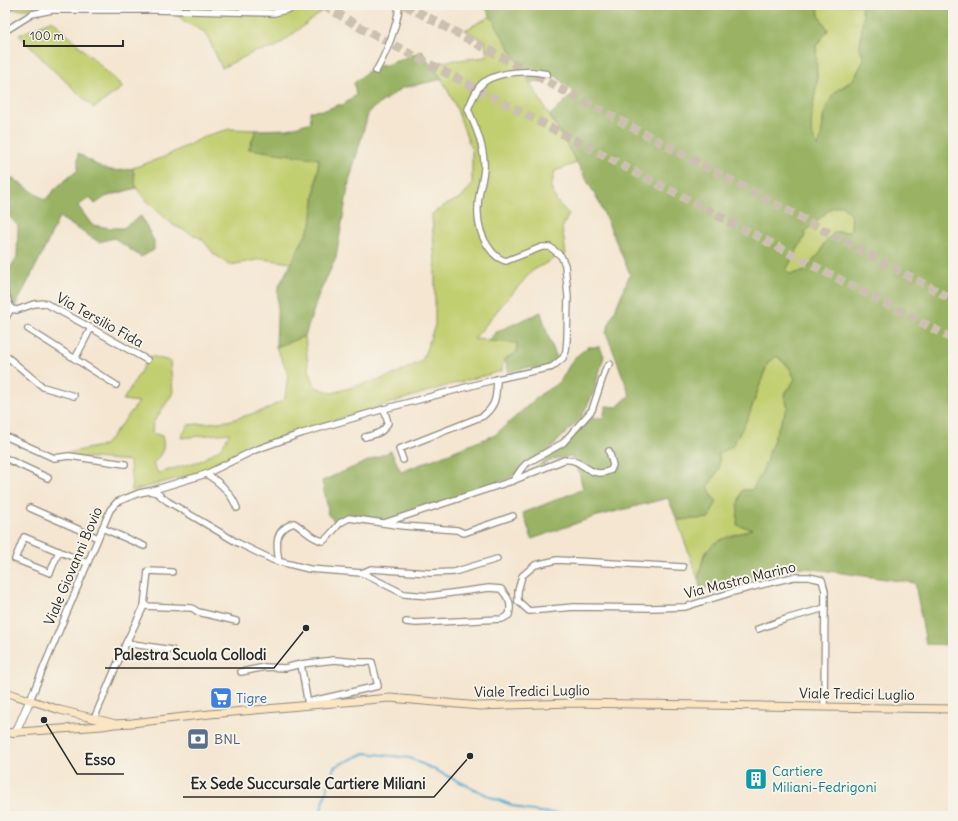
<svg xmlns="http://www.w3.org/2000/svg" width="958" height="821" viewBox="0 0 958 821" font-family="Delius,sans-serif">
<rect width="100%" height="100%" fill="#f7f3e8"/>
<filter id="ink" filterUnits="userSpaceOnUse"><feTurbulence type="fractalNoise" baseFrequency=".025" numOctaves="2"/><feDisplacementMap in="SourceGraphic" scale="8" xChannelSelector="R" yChannelSelector="G"/><feConvolveMatrix kernelMatrix="1 2 1 2 8 2 1 2 1" color-interpolation-filters="sRGB"/></filter>
<filter id="wash" filterUnits="userSpaceOnUse"><feTurbulence type="fractalNoise" baseFrequency=".012" numOctaves="4" result="noise"/><feDisplacementMap in="SourceGraphic" scale="16" xChannelSelector="R" yChannelSelector="G"/><feGaussianBlur stdDeviation="0.9" result="paint"/><feColorMatrix in="noise" values="0 0 0 0 0 0 0 0 0 0 0 0 0 0 0 0 0 1.4 0 .05"/><feComposite in="paint" operator="in"/></filter>
<g filter="url(#wash)">
<rect width="100%" height="100%" fill="#f4e6d1"/>
<g fill="#c2cf71" stroke="#767d4e">
<path d="M20,5H105L5,10Z"/>
<path d="M166,5H330L275,48L254,52L222,68L206,33L185,22Z"/>
<path d="M818,5H861L863,17L860,47L864,60L853,80L837,90L823,116L822,137L818,147L811,132L812,111L817,83L816,46L828,30L819,16Z"/>
<path d="M491,16L577,163L555,171L551,188L557,202L569,214L562,228L566,254L555,258L532,271L501,306L474,339L517,342V353L504,359L502,371L456,383L318,425L253,447L208,470L132,491L130,461L58,455L105,445L139,402L123,400L150,356L170,361L173,393L153,423L152,433L162,436C166,450 161,454 153,464L158,473L200,461L221,448L230,433L181,438L188,425L228,421L265,410L285,399L288,373L276,347L305,336L308,366L315,387L332,393L391,376L422,361L435,325V266L432,214L444,206L462,197L472,185V151L456,107L442,79L431,64L447,61L487,57L485,42L465,30Z"/>
<path d="M52,20L123,87L94,108L47,64L19,35Z"/>
<path d="M230,129L256,130L249,149L319,158L311,225L291,263L262,259L230,265L214,254L202,239L173,225L150,204L136,188L133,168L164,157L208,135Z"/>
<path d="M842,205C852,215 853,218 850,232H835L824,243L821,252L803,272L789,274L786,270L804,238L806,231L831,208Z"/>
<path d="M776,356L789,367L795,379L784,395L788,407L778,428L762,473L752,490H742L753,529L737,535L704,554L698,579L677,520L709,518L712,496L708,486L719,469V453L748,418L768,362Z"/>
</g>
<g fill="#99b263" stroke="#626e47" fill-rule="evenodd">
<path d="M484,5H818L819,16L828,30L816,46L817,83L812,111L811,132L818,147C824,132 821,117 829,102C836,87 845,89 853,79C858,74 860,66 864,60L860,47L863,17L861,5H953V645L926,644L915,583L799,567L701,589C697,578 699,579 701,568C705,538 729,538 752,529L737,525L738,504L742,490H752L762,473L778,428L788,407L784,395L795,379L789,367L777,356L768,362L748,418L732,447L719,453V469L708,486L712,496L717,501L709,518L677,520L668,498L594,517L532,539L523,513L583,489L579,472L571,456L555,459L537,467L566,444L591,418H603L606,406L617,407L630,395L606,332L630,274L599,202L550,115L574,93L556,76L530,83ZM842,205C852,215 853,218 850,232H835L824,243L821,252L803,272L790,274L786,270L804,237L806,231L831,208Z"/>
<path d="M422,51L429,63L442,79L402,88L369,111L349,182L336,258L319,294L305,336L276,347L278,288L311,225L319,159L249,149L256,130L288,129L311,122L310,111L325,110L338,105H343L356,95L354,83L373,67L386,65Z"/>
<path d="M78,153C98,166 108,175 133,168L136,188L105,197L95,204L90,197L78,206L92,225L110,228H123L141,216L154,241V250L141,257L114,238L99,242L59,217L46,246L15,307L5,282V276L17,257L18,226L5,212V178L14,179L45,200L57,187L78,170Z"/>
<path d="M541,312L548,336L558,360L550,370C533,367 525,366 509,372L504,359L517,353V343L488,341L496,332Z"/>
<path d="M588,347H600L604,356L593,394L581,418L552,447L527,468L507,479L389,521L348,514L335,522L327,513L328,510L322,481L391,451L401,472L495,435L541,394L560,382L573,359Z"/>
</g>
<g fill="none" stroke-linecap="round" stroke-linejoin="round">
<path stroke="#53a9d0" stroke-width="2" d="M319,816L334,767L365,753L410,758L493,798L525,810L549,813L617,816"/>
</g>
</g>
<g filter="url(#ink)">
<g fill="none" stroke-linecap="round" stroke-linejoin="round">
<g stroke="#ccc1b0" stroke-width="9" stroke-dasharray="9 4.5" stroke-linecap="butt">
<path d="M324,5L361,28L953,339"/>
<path d="M405,5L953,300"/>
</g>
<g stroke="#90887e" stroke-width="8">
<g id="minor">
<path d="M5,8L10,5"/>
<path d="M5,31L32,14L52,10H154L274,13L305,5"/>
<path d="M376,71C386,54 398,24 399,5"/>
<path d="M5,292L11,309"/>
<path d="M11,309L17,310L34,304L45,303L91,328L147,360"/>
<path d="M5,319L11,309"/>
<path d="M28,329L116,385"/>
<path d="M5,355L43,387L74,396"/>
<path d="M75,359L91,328"/>
<path d="M5,436L54,458L69,456L125,464"/>
<path d="M365,437C376,434 382,434 388,423L384,409"/>
<path d="M5,458L48,478"/>
<path d="M403,460L399,449L483,416C497,405 496,396 497,379"/>
<path d="M206,474C220,482 231,493 237,508"/>
<path d="M513,481L522,468L527,463L563,443L592,410L606,368L610,364"/>
<path d="M150,491L206,474L255,450L303,433L384,409L497,379L552,367L563,358L566,351L567,339L568,297L565,265L561,256L550,247H542L506,261C498,259 494,255 490,249C476,231 476,210 480,190C482,181 485,171 484,162C483,143 475,126 468,109C472,100 476,88 484,82C500,71 529,70 547,74"/>
<path d="M30,508L98,538"/>
<path d="M384,523L512,481L564,460C583,457 589,481 611,470L613,465L609,451"/>
<path d="M102,528L144,546"/>
<path d="M59,551L50,573L15,559L24,537C45,546 66,554 87,563"/>
<path d="M279,562C276,544 274,530 294,523C304,529 312,539 323,541L328,537L340,523L349,518L403,526L457,530L464,533L513,516"/>
<path d="M362,573L371,569L430,573L454,572L497,559"/>
<path d="M518,601L529,611L574,607L651,608L685,607L733,592L793,577H809L822,580L825,591L824,707"/>
<path d="M518,601V591L522,576L535,565L557,560L683,567"/>
<path d="M144,606L192,608L198,612L236,621"/>
<path d="M758,629L786,619L825,608"/>
<path d="M126,643L172,650"/>
<path d="M301,664L334,660L357,662H372L378,686L308,702"/>
<path d="M241,672L265,667L285,668L301,664L308,705"/>
<path d="M30,700L110,510L117,502L139,493L150,491L157,493L167,501L238,543L273,560L309,569L362,573L404,594L429,596L489,588L501,589C509,599 512,603 509,615L502,619L416,623L406,622"/>
<path d="M94,719L126,643L144,606L148,571L172,572"/>
</g>
</g>
<g stroke="#90887e" stroke-width="9">
<path id="tertiary" d="M16,732L30,700"/>
</g>
<g stroke="#90887e" stroke-width="9">
<g id="secondary">
<path d="M5,692L60,710L112,723"/>
<path d="M5,733L102,726L114,724L132,723L210,714L390,698L480,706L571,703L953,709"/>
</g>
</g>
<use href="#minor" stroke="#fff" stroke-width="5.5"/>
<use href="#tertiary" stroke="#fff" stroke-width="7"/>
<use href="#secondary" stroke="#fbe6c4" stroke-width="7"/>
</g>
</g>
<defs>
<g id="supermarket-square" transform="scale(1.15)"><rect x="-9" y="-9" width="18" height="18" rx="4" fill="#3f7fe0" stroke="#f7f3e8"/><path d="M-6-5.5h2.5l.6 2H6L4.5 2H-2.5L-4.4-4H-6ZM-1.5 3.2a1.3 1.3 0 1 0 .1 0ZM3 3.2a1.3 1.3 0 1 0 .1 0Z" fill="#fff"/></g>
<g id="bank-square" transform="scale(1.15)"><rect x="-9" y="-9" width="18" height="18" rx="4" fill="#5c6f8a" stroke="#f7f3e8"/><path d="M-6-4H6V4H-6ZM0-2.3a2.3 2.3 0 1 0 0 4.6a2.3 2.3 0 1 0 0-4.6Z" fill="#fff"/></g>
<g id="building-square" transform="scale(1.15)"><rect x="-9" y="-9" width="18" height="18" rx="4" fill="#0f9aa8" stroke="#f7f3e8"/><path d="M-4-6H4V6H1V3H-1V6H-4ZM-2.5-4.3h1.7v1.8h-1.7ZM.8-4.3h1.7v1.8H.8ZM-2.5-1h1.7V.8h-1.7ZM.8-1h1.7V.8H.8Z" fill="#fff"/></g>
</defs>
<g fill-rule="evenodd">
<use href="#supermarket-square" x="221" y="698"/>
<use href="#bank-square" x="198" y="739"/>
<use href="#building-square" x="756" y="779"/>
</g>
<g text-anchor="middle" stroke-width="4" stroke-linejoin="round" paint-order="stroke">
<g font-size="14" fill="#2b2b2b" stroke="#f7f3e8">
<text transform="translate(100 320) rotate(29)" y="5">Via Tersilio Fida</text>
<text transform="translate(73 566) rotate(-67)" y="5">Viale Giovanni Bovio</text>
<text transform="translate(740 580) rotate(-14)" y="5">Via Mastro Marino</text>
<text transform="translate(532 691) rotate(-1)" y="5">Viale Tredici Luglio</text>
<text transform="translate(857 694) rotate(1)" y="5">Viale Tredici Luglio</text>
</g>
<g font-size="14" fill="#366cbe" stroke="#f7f3e8" text-anchor="start">
<text x="236" y="703">Tigre</text>
</g>
<g font-size="14" fill="#4e5e75" stroke="#f7f3e8" text-anchor="start">
<text x="214" y="744">BNL</text>
</g>
<g font-size="14" fill="#0d838f" stroke="#f7f3e8" text-anchor="start">
<text x="772" y="776">Cartiere<tspan x="772" dy="16">Miliani-Fedrigoni</tspan></text>
</g>
</g>
<path fill="none" stroke="#2b2b2b" stroke-width="1.5" d="M306 628L274 668H105M44 720L77 774H124M470 756L434 797H183"/>
<g fill="#2b2b2b" stroke="#f7f3e8" stroke-width="1.5">
<circle cx="306" cy="628" r="4"/>
<circle cx="44" cy="720" r="4"/>
<circle cx="470" cy="756" r="4"/>
</g>
<g font-size="15" text-anchor="middle" font-weight="bold" fill="#2b2b2b" stroke="#f7f3e8" stroke-width="4" stroke-linejoin="round" paint-order="stroke">
<text x="190" y="660">Palestra Scuola Collodi</text>
<text x="100" y="765">Esso</text>
<text x="308" y="789">Ex Sede Succursale Cartiere Miliani</text>
</g>
<rect width="958" height="821" fill="none" stroke="#f7f3e8" stroke-width="20"/>
<path d="M24 40v6h99v-6" fill="none" stroke="#2b2b2b" stroke-width="2"/>
<text x="30" y="40" font-size="12" fill="#2b2b2b" stroke="#f7f3e8" stroke-width="3" paint-order="stroke">100 m</text>
</svg>
